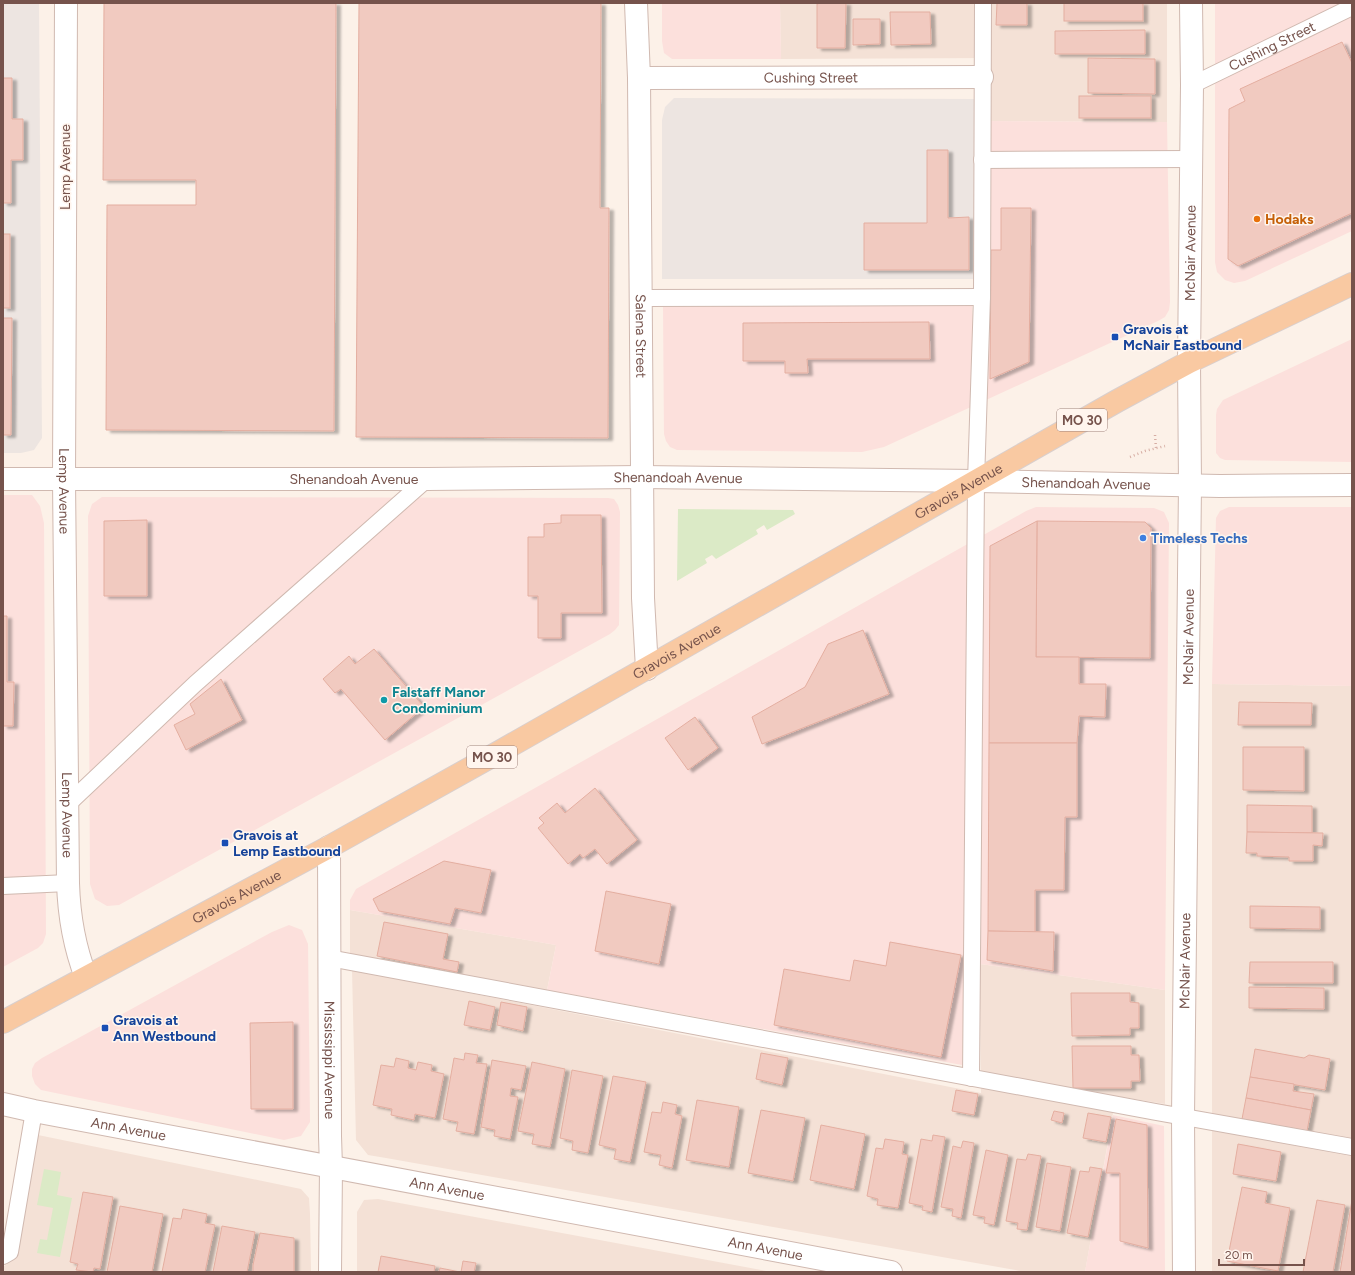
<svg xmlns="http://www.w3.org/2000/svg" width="1355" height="1275" viewBox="0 0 1355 1275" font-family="Figtree,sans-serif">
<defs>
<filter id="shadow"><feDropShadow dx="4.5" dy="2.5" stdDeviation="1" flood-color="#0004"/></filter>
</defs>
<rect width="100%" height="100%" fill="#fcf1e8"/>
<g fill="#f4e1d6">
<path d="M780,3H1167V122L989,121L990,58L781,59Z"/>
<path d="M1212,684L1352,686V1272H1212Z"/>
<path d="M350,910L556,945L547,990L350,954Z"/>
<path d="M980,964L1165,990V1104L1116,1096L1085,1272H1026L386,1158L368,1155L356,1140L352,970L981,1093Z"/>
<path d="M38,1135L301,1189L309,1198L310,1214L311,1272H3V1267L7,1264L18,1251Z"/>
<path d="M378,1199L772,1272H357V1212L364,1200Z"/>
</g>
<g fill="#fce0dc">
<path d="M662,3H780L781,59H672L664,53L662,41Z"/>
<path d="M1215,3H1352V231L1245,281L1234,283L1225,280L1217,272L1215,262Z"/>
<path d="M989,121L1167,122L1170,302L1169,310L1165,317L1158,321L986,400Z"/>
<path d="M972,305L973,406L884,447L862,452L677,450L670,447L666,441L664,434L663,307Z"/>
<path d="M1352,339V462L1225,460L1220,458L1216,453V415L1217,409L1223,400Z"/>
<path d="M3,495H32L40,506L44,523L46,934L43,943L38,948L3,967Z"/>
<path d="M102,497L608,498L614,499L618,505L620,512L619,625L615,630L610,634L119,905L107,906L95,899L90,884L88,516L92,504Z"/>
<path d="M1036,507L1154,508L1164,512L1169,523L1165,990L980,964L964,960L962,1065L547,990L556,945L350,910V900L356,889L1026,511Z"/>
<path d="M1229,507H1352V686L1212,684L1216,518L1220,511Z"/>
<path d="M289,925L302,930L308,944L310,1122L301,1136L284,1140L41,1090L35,1084L32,1076V1069L35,1063L42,1058L272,932Z"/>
<path d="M1113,1115L1164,1126L1165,1272H1085Z"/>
</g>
<g fill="#ede5e1">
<path d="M3,3H39L42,438L34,450L21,453H3Z"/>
<path d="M674,98L975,99L974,279H662V120L665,107Z"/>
</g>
<g fill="#dbeac6">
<path d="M678,509L793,510L795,514L767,530L764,525L756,530L758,534L716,559L712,555L705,559L707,563L677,581Z"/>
<path d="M44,1169L61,1172L57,1195L72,1198L60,1257L37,1253L40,1239L47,1240L53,1208L37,1205Z"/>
</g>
<g fill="#f1cac0" stroke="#e4aea0" filter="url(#shadow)">
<path d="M104,3H336L334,431L106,430L107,205H196V180H103Z"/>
<path d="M359,3H601L600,208H609L608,438L356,437Z"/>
<path d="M821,3H846L845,48H817V4Z"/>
<path d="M997,3H1027V25H996Z"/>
<rect x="1064" y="3" width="79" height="18"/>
<path d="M890,12H930L931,44L891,45Z"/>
<path d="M853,19H880V44L853,45Z"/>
<path d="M1145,30V54H1055V31Z"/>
<path d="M1342,42L1352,63V213L1238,266L1228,259L1229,109L1245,101L1240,89Z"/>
<path d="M1088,58L1155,59V94L1088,93Z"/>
<path d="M3,78H12V119H23V160H11V203H3Z"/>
<rect x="1079" y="96" width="72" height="22"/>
<path d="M927,150H948V218L969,217V270H864V223H927Z"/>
<path d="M1001,208H1031L1029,362L990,379L991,250H1001Z"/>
<rect x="3" y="234" width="7" height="74"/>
<path d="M3,318H12L11,435H3Z"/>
<path d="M929,322L930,359H807L808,373H785V361H743V323Z"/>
<path d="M561,515H601L602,613H561V638H538V596H528V537H544V524L561,523Z"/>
<path d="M147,520V596H104V521Z"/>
<path d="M1037,521L1145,522L1151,528L1150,658L1036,657Z"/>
<path d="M1037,521L1036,657H1079V684H1106L1105,717L1079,716L1077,743H989L990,546Z"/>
<path d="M3,616H7V682H14L13,726H3Z"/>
<path d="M863,630L889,694L762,744L752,717L805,687L828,644Z"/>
<path d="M374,649L424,707L385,740L341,689L335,693L323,679L349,656L355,664Z"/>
<path d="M221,679L242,720L186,750L174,725L195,714L190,704Z"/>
<path d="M1239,702L1312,703L1311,725H1238Z"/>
<path d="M695,717L718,748L688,770L665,738Z"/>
<path d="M989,743H1077V817H1065L1064,890H1035V932L988,931Z"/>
<path d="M1243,747H1304V791L1243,790Z"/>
<path d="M595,788L637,840L607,864L595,849L583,858L580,854L568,864L538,828L544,823L539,818L557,803L565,813Z"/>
<path d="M1247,805L1312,806V833L1247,832Z"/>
<path d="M1247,832L1323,833L1322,846L1313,845V861H1289V857L1257,856V853H1246Z"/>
<path d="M444,861L491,870L481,913L455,908L450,924L379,911L373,899Z"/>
<path d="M606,891L671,904L659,964L595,951Z"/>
<path d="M1250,906L1320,907V929L1250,928Z"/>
<path d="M384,922L448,934L443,959L459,962L457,972L377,956Z"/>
<path d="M988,931L1054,932L1053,971L987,960Z"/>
<path d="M890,942L961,955L941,1057L774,1025L784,969L850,981L854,960L886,966Z"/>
<path d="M1250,962H1333V983H1249Z"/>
<path d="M1249,987L1324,988V1009L1249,1008Z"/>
<path d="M1071,993H1130V1002L1139,1003V1028H1130V1035L1072,1036Z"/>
<path d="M469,1001L495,1007L490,1030L464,1025Z"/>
<path d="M501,1002L527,1007L523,1031L497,1025Z"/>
<path d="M293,1022V1109H251L250,1023Z"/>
<path d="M1072,1046H1131V1055H1139L1140,1081H1131V1088H1073Z"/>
<path d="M1255,1049L1304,1058L1309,1055L1330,1059L1325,1090L1250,1077Z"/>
<path d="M465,1053L478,1055L476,1063L487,1064L474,1134L456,1131L458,1122L443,1119L454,1058L464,1060Z"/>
<path d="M761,1053L788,1058L782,1085L756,1079Z"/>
<path d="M396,1058L409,1061L408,1068L416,1070L418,1062L432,1065L431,1071L444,1074L435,1118L415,1114L414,1120L391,1115L392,1109L373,1105L381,1065L394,1067Z"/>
<path d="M492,1060L526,1066L521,1090L511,1088L510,1096L518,1097L510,1139L494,1136L495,1130L481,1127Z"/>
<path d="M532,1062L565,1069L550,1147L532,1144L534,1134L518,1131Z"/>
<path d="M572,1070L603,1076L588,1153L572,1150L573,1141L560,1138Z"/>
<path d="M613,1076L646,1082L630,1162L614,1159L616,1149L599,1145Z"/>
<path d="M1250,1077L1294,1084L1293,1091L1314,1094L1311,1110L1246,1098Z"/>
<path d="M956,1090L978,1094L974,1115L952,1111Z"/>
<path d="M1246,1098L1311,1110L1307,1131L1242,1119Z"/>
<path d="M697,1100L739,1107L729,1167L686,1160Z"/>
<path d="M663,1102L677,1105L675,1114L682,1116L672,1168L659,1165L661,1155L644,1152L652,1112L661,1113Z"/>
<path d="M761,1110L805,1118L793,1181L748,1173Z"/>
<path d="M1054,1111L1064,1113L1062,1123L1051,1120Z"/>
<path d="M1088,1113L1111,1117L1106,1142L1083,1138Z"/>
<path d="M1116,1119L1147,1125L1148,1248L1120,1241V1173H1106Z"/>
<path d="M821,1125L865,1134L854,1189L810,1180Z"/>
<path d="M933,1135L945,1137L932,1212L922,1210L923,1206L909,1203L921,1139L932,1141Z"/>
<path d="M885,1139L904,1142L902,1154L908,1155L898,1208L877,1205L878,1199L867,1196L876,1148L883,1149Z"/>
<path d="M963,1141L974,1143L961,1218L952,1216L953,1209L941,1207L953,1146L961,1148Z"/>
<path d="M1238,1144L1281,1152L1276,1181L1233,1174Z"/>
<path d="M986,1150L1008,1155L994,1225L984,1223L985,1217L973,1215Z"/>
<path d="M1028,1154L1041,1156L1027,1230L1017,1229L1018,1223L1006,1221L1017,1159L1026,1160Z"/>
<path d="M1047,1163L1071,1167L1060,1231L1036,1227Z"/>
<path d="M1090,1167L1102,1169L1088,1237L1067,1233L1080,1171L1089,1172Z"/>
<path d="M1242,1187L1267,1192L1265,1203L1290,1208L1278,1271L1227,1261Z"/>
<path d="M83,1192L113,1197L100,1269L94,1268L93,1272L76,1270L78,1264L70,1262Z"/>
<path d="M1317,1200L1345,1205L1333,1272H1303Z"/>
<path d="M1352,1200V1272H1340Z"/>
<path d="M120,1206L163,1214L152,1272H107Z"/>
<path d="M183,1209L207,1214L205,1223L215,1225L205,1272H162L173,1218L181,1219Z"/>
<path d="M222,1226L255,1232L247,1272H213Z"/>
<path d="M260,1233L294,1238V1272H253V1265Z"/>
<path d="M381,1256L435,1266L434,1272H378Z"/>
<path d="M463,1261L476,1263L474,1272H461Z"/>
<path d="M440,1268L460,1272H439Z"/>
</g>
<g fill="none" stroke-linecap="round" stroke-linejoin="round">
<g stroke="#d0b9b0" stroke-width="18">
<g id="service">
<path id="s1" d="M1192,85L1352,7"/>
<path d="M982,160L1191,159"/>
<path d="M641,298L982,297"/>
<path d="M67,805L195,684L427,479"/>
<path d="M3,886L68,883"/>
<path d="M329,958L1156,1112L1352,1147"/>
<path d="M971,1078L976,481L982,297L983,3"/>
<path d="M3,1256L10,1252L34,1111"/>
</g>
</g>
<g stroke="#d0b9b0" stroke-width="24">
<g id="minor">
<path id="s2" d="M66,3L64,479L68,883C69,916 74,946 86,977"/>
<path id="s3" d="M636,3L639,78L643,598L647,669"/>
<path id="s4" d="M639,78L982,77"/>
<path id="s5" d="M3,479H427L642,477L976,481L1220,486L1352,485"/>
<path id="s6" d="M329,847L330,1136L331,1167L330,1272"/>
<path id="s7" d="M3,1104L34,1111L891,1272"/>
<path id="s8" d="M1184,1272L1183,1117L1190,485L1189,362L1192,85L1191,3"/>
</g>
</g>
<g stroke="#d9cfcd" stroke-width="24">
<g id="primary">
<path id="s9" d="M3,1022L329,847L501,751L1117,401L1189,362L1352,284"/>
</g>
</g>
<g stroke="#d6ada3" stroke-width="2.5" stroke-dasharray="1 3" stroke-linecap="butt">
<path d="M1155,435L1156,448"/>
<path d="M1130,457L1145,451L1165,446"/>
</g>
<use href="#service" stroke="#fff" stroke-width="16"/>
<use href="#minor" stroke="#fff" stroke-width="22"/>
<use href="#primary" stroke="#f9c9a2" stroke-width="22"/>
</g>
<circle fill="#e8710a" stroke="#fff5ee" stroke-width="1.5" cx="1257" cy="219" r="4"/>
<g fill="#1a4fb4" stroke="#fff5ee" stroke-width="1.5">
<rect x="1111" y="333" width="8" height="8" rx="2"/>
<rect x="221" y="839" width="8" height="8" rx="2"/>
<rect x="101" y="1024" width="8" height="8" rx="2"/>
</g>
<circle fill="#3f7fe0" stroke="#fff5ee" stroke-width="1.5" cx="1143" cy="538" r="4"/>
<circle fill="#0f9aa8" stroke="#fff5ee" stroke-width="1.5" cx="384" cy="700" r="4"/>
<g text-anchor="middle" stroke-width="3" stroke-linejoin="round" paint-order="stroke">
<g fill="#fff5ee" stroke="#9f847d" stroke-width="1">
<rect x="1057" y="409" width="50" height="22" rx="3"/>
<rect x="467" y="746" width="50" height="22" rx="3"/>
</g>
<g font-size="13" font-weight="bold" fill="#76534c">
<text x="1082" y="425">MO 30</text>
<text x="492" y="762">MO 30</text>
</g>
<g font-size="14" fill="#76534c" stroke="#fff5ee">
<text dy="5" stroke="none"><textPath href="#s1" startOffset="89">Cushing Street</textPath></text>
<text dy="5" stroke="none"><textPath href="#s4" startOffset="172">Cushing Street</textPath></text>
<text transform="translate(65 167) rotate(-90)" y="5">Lemp Avenue</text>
<text dy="5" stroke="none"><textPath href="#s8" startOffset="1019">McNair Avenue</textPath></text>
<text dy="5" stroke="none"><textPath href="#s3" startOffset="333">Salena Street</textPath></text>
<text dy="5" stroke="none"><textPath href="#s5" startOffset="675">Shenandoah Avenue</textPath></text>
<text dy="5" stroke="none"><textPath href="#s5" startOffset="351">Shenandoah Avenue</textPath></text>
<text dy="5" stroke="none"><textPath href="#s5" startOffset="1083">Shenandoah Avenue</textPath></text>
<text dy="5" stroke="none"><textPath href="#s2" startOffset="488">Lemp Avenue</textPath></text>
<text dy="5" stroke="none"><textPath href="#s9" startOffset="1093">Gravois Avenue</textPath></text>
<text dy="5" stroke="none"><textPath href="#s8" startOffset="635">McNair Avenue</textPath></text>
<text dy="5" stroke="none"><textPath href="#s9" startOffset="769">Gravois Avenue</textPath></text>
<text dy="5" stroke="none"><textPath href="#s2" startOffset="812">Lemp Avenue</textPath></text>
<text dy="5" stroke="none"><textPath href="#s9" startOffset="265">Gravois Avenue</textPath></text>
<text dy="5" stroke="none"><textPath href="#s8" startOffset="311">McNair Avenue</textPath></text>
<text dy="5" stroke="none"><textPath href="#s6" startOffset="213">Mississippi Avenue</textPath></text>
<text dy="5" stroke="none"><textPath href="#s7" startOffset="128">Ann Avenue</textPath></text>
<text dy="5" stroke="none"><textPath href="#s7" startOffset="452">Ann Avenue</textPath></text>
<text dy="5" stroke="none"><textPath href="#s7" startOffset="776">Ann Avenue</textPath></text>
</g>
<g font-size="14" font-weight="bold" fill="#c56008" stroke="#fff5ee" text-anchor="start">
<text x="1265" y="224">Hodaks</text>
</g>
<g font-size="14" font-weight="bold" fill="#164399" stroke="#fff5ee" text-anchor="start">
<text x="1123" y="334">Gravois at<tspan x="1123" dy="16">McNair Eastbound</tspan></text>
<text x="233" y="840">Gravois at<tspan x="233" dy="16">Lemp Eastbound</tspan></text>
<text x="113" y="1025">Gravois at<tspan x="113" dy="16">Ann Westbound</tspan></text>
</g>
<g font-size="14" font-weight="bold" fill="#366cbe" stroke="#fff5ee" text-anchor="start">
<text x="1151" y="543">Timeless Techs</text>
</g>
<g font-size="14" font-weight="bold" fill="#0d838f" stroke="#fff5ee" text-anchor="start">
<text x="392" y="697">Falstaff Manor<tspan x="392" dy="16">Condominium</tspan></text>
</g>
</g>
<rect width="1355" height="1275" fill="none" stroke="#76534c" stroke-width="8"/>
<path d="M1219 1259v6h85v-6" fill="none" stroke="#76534c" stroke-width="2"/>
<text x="1225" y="1259" font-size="12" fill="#76534c" stroke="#fff5ee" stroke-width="3" paint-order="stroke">20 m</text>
</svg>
